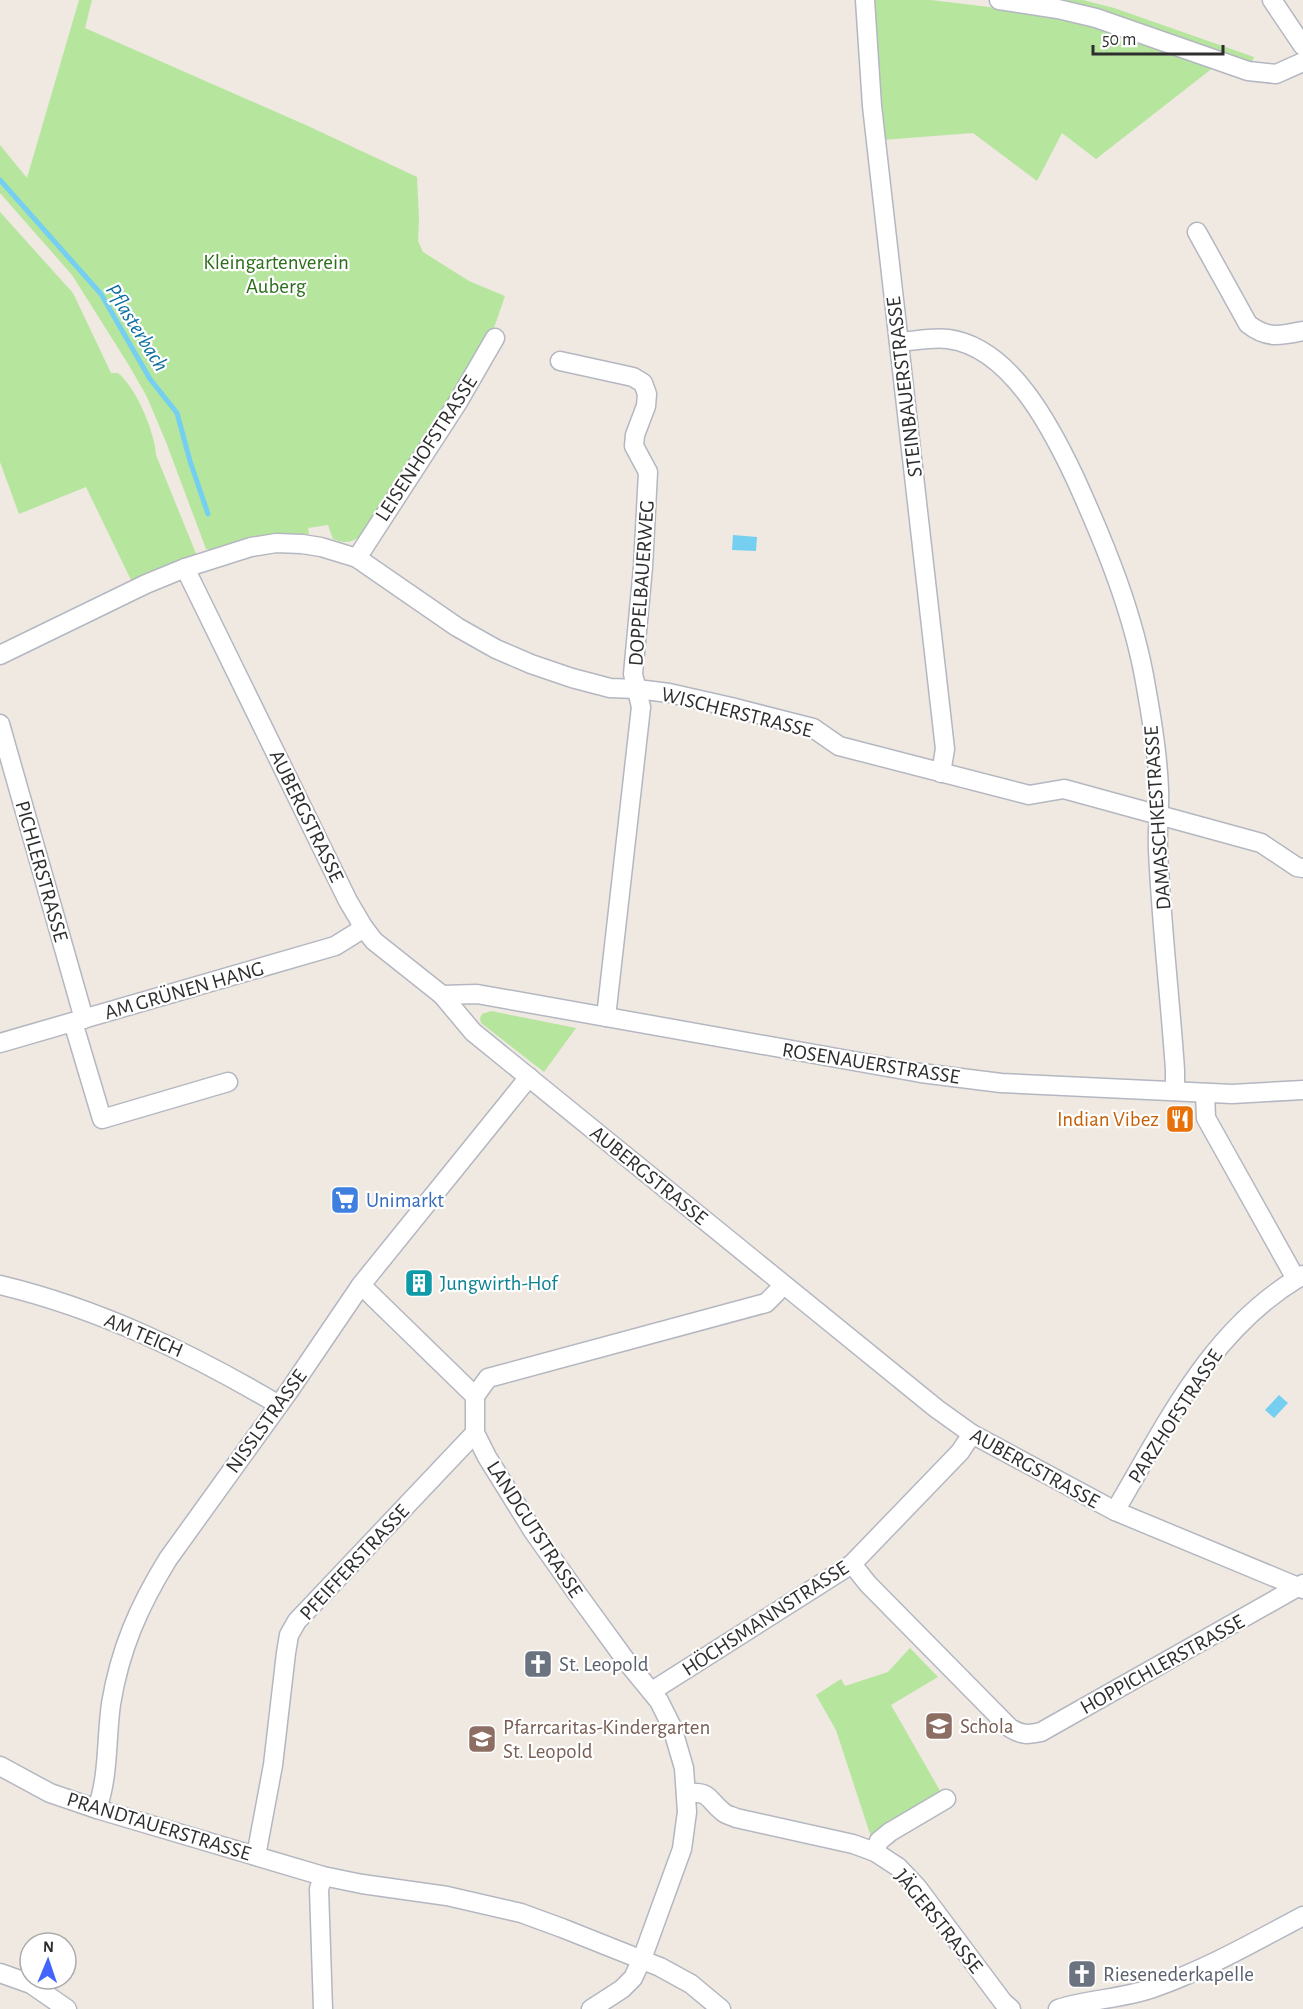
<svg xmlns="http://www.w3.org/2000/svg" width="1303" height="2009" viewBox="0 0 1303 2009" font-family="'Alegreya Sans',sans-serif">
<rect width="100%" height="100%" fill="#efe9e1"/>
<g fill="#b6e59e">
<path d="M79,0H92L85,28L308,126L417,177L419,219L418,241L423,252L469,281L505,296L495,325L482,351L363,533C354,543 345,544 333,539L328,525L308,528L309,534C275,533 244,538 211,550L206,549L166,442L147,397L130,367L72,275L0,193V145L27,178Z"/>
<path d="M874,0H931L1047,14L1084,22L1214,67L1096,159L1062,133L1037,181L973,133L882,140Z"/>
<path d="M1051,0H1083L1114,8L1254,57L1252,63L1172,35Z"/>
<path d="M0,212L73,293L111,373H118C136,387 155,433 156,455L197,556L166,565L131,580L86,487L19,514L0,462Z"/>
<path d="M491,1011L576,1028L544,1072L481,1023L480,1018L482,1014Z"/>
<path d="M910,1648L938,1677L891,1705L943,1796L871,1837L836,1730L816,1695L841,1679L845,1686L888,1672Z"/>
</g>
<g fill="#75cff0">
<path d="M733,535L757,537L756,551L732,550Z"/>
<path d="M1279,1395L1288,1403L1274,1418L1265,1410Z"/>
</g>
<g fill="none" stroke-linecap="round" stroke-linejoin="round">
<path stroke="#75cff0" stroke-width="5" d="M0,180L101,294L150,379L177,413L190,461L208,514"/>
<g stroke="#b4b7c1" stroke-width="21">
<g id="minor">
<path d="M865,0L872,106L945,749L941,773"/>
<path d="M999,0L1058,9L1096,18L1248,71L1276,74L1303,62"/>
<path d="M1272,0L1303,46"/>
<path d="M1197,232L1248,324C1267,339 1280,336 1303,331"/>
<path d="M899,342C915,341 932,337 948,339C1010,347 1051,427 1075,478C1105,544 1134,614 1146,687C1152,720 1158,756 1159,790C1160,809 1157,829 1158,849C1161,922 1170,996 1175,1070V1091"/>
<path d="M560,361L633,377L643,383L647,394L646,406L635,435L634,446L648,472L643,567L633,674L641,707L606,1017"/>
<path d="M357,558L458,402L495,338"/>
<path d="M185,568L348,901L364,928L374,941L442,995L473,1032L937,1409L972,1434L1115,1511L1303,1589"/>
<path d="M0,655L146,584L185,568L251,547L276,543L302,544L321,547L357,558L457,627L496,649L531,664L572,678L610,688L637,689L669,693L731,707L813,728L839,746L1029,795L1064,789L1261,843L1297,867L1303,868"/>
<path d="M0,724L84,1019"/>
<path d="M442,995L477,994L921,1073L1001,1083L1232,1094L1303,1090"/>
<path d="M73,1022L102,1119L228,1082"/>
<path d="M0,1043L335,946L364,928"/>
<path d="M1205,1093L1206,1118L1296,1279"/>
<path d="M0,1285C100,1309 191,1353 279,1405"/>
<path d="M361,1285L475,1396V1433L487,1457L533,1531L576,1592L627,1662L659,1701L672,1727L684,1768L687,1812L682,1849L642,1959L633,1978L622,1989L591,2009"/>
<path d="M475,1396L488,1378L766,1303L784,1285"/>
<path d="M1115,1511C1167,1423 1211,1328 1303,1275"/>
<path d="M852,1564L868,1584L1010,1728C1021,1735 1028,1735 1041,1732L1303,1584"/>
<path d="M652,1691L852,1564L960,1452L972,1434"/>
<path d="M0,1766L50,1793L97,1809L323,1876L362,1884L447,1896L521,1913L562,1928L660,1967L691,1984L721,2009"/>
<path d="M686,1793C711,1791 707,1799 723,1812C726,1815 732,1816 736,1818L853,1844L875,1852"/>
<path d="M946,1799L890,1832L879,1841L875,1852L898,1867L917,1887L1003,2002L1011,2009"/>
<path d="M97,1809C109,1775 106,1740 111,1704C120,1649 139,1606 168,1559L289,1391L361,1285L529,1077"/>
<path d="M256,1856L273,1765L286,1653L289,1635L297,1621L475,1433"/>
<path d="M323,1876L319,1889L323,2009"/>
<path d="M0,1973L31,1984L67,2009"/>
<path d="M1058,2009C1089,1999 1122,1999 1153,1988C1205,1970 1254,1942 1303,1916"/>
</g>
</g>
<use href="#minor" stroke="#fff" stroke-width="18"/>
</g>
<defs>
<g id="restaurant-square" transform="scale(1.5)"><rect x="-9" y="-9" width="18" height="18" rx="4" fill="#e8710a" stroke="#fff"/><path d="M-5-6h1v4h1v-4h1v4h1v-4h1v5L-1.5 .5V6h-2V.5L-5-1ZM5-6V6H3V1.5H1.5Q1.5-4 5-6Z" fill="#fff"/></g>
<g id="supermarket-square" transform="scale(1.5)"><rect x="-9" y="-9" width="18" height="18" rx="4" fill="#3f7fe0" stroke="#fff"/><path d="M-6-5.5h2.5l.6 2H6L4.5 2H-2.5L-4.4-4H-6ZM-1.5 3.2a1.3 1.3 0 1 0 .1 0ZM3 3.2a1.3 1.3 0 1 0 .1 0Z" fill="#fff"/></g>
<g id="building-square" transform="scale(1.5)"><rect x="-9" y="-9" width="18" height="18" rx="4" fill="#0f9aa8" stroke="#fff"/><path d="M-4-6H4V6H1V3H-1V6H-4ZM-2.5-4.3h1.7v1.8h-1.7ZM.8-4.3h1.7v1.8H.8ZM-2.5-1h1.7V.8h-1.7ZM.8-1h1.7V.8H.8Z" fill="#fff"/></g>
<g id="church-square" transform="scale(1.5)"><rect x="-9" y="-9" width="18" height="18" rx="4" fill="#6b7280" stroke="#fff"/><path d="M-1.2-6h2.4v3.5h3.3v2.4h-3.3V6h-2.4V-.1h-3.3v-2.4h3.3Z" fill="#fff"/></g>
<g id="school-square" transform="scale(1.5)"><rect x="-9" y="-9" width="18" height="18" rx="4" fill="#8d6e63" stroke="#fff"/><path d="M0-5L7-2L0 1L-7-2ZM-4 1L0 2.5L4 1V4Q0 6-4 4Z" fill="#fff"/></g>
</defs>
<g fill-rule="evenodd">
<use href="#restaurant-square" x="1180" y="1119"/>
<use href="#supermarket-square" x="345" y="1200"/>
<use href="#building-square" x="419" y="1283"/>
<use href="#church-square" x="538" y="1664"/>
<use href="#school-square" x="939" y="1726"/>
<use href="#school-square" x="482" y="1739"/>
<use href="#church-square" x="1082" y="1974"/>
</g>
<g text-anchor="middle" stroke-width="4.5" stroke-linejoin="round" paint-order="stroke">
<g font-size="21" fill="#2c6e1b" stroke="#fff">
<text x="276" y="269">Kleingartenverein<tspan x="276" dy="24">Auberg</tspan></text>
</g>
<g font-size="21" fill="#2e2e2e" stroke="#fff">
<text transform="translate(904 387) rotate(-97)" y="7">STEINBAUERSTRASSE</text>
<text transform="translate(426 448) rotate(-57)" y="7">LEISENHOFSTRASSE</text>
<text transform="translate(641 583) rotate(-86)" y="7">DOPPELBAUERWEG</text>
<text transform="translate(737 712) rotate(14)" y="7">WISCHERSTRASSE</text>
<text transform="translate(307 816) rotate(64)" y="7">AUBERGSTRASSE</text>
<text transform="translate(1157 818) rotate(-94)" y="7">DAMASCHKESTRASSE</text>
<text transform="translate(42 871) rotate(74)" y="7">PICHLERSTRASSE</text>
<text transform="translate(184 990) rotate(-16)" y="7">AM GRÜNEN HANG</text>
<text transform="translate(871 1063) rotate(9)" y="7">ROSENAUERSTRASSE</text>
<text transform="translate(649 1175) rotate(39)" y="7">AUBERGSTRASSE</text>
<text transform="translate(144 1335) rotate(23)" y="7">AM TEICH</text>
<text transform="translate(1175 1416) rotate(-57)" y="7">PARZHOFSTRASSE</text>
<text transform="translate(266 1421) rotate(-54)" y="7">NISSLSTRASSE</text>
<text transform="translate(1035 1468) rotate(29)" y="7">AUBERGSTRASSE</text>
<text transform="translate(535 1529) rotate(57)" y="7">LANDGUTSTRASSE</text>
<text transform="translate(354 1562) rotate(-47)" y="7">PFEIFFERSTRASSE</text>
<text transform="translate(765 1618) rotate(-33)" y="7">HÖCHSMANNSTRASSE</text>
<text transform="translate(1162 1664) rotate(-29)" y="7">HOPPICHLERSTRASSE</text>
<text transform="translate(159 1826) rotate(17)" y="7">PRANDTAUERSTRASSE</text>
<text transform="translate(939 1921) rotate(51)" y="7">JÄGERSTRASSE</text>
</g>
<g font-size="21" fill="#c56008" stroke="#fff" text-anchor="end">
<text x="1159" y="1126">Indian Vibez</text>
</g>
<g font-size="21" fill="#366cbe" stroke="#fff" text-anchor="start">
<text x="366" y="1207">Unimarkt</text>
</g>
<g font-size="21" fill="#0d838f" stroke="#fff" text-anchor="start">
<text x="440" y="1290">Jungwirth-Hof</text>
</g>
<g font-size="21" fill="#5b616d" stroke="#fff" text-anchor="start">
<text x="559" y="1671">St. Leopold</text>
<text x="1103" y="1981">Riesenederkapelle</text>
</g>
<g font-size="21" fill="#785e54" stroke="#fff" text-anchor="start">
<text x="960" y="1733">Schola</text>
<text x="503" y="1734">Pfarrcaritas-Kindergarten<tspan x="503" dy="24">St. Leopold</tspan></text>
</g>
<g font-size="22" font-style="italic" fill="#0d6fa3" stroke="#fff">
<text transform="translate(138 327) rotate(58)" y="8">Pflasterbach</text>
</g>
</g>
<g transform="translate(48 1961) rotate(2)"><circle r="28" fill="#ffffff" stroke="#ababab" stroke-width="1.5"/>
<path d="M0-4.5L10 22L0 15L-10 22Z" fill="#4264fb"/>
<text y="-9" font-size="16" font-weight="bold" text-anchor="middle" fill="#2e2e2e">N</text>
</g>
<path d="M1093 45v9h130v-9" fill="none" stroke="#2e2e2e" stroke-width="3"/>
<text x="1102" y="45" font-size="18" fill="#2e2e2e" stroke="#ffffff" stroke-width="4.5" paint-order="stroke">50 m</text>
</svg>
